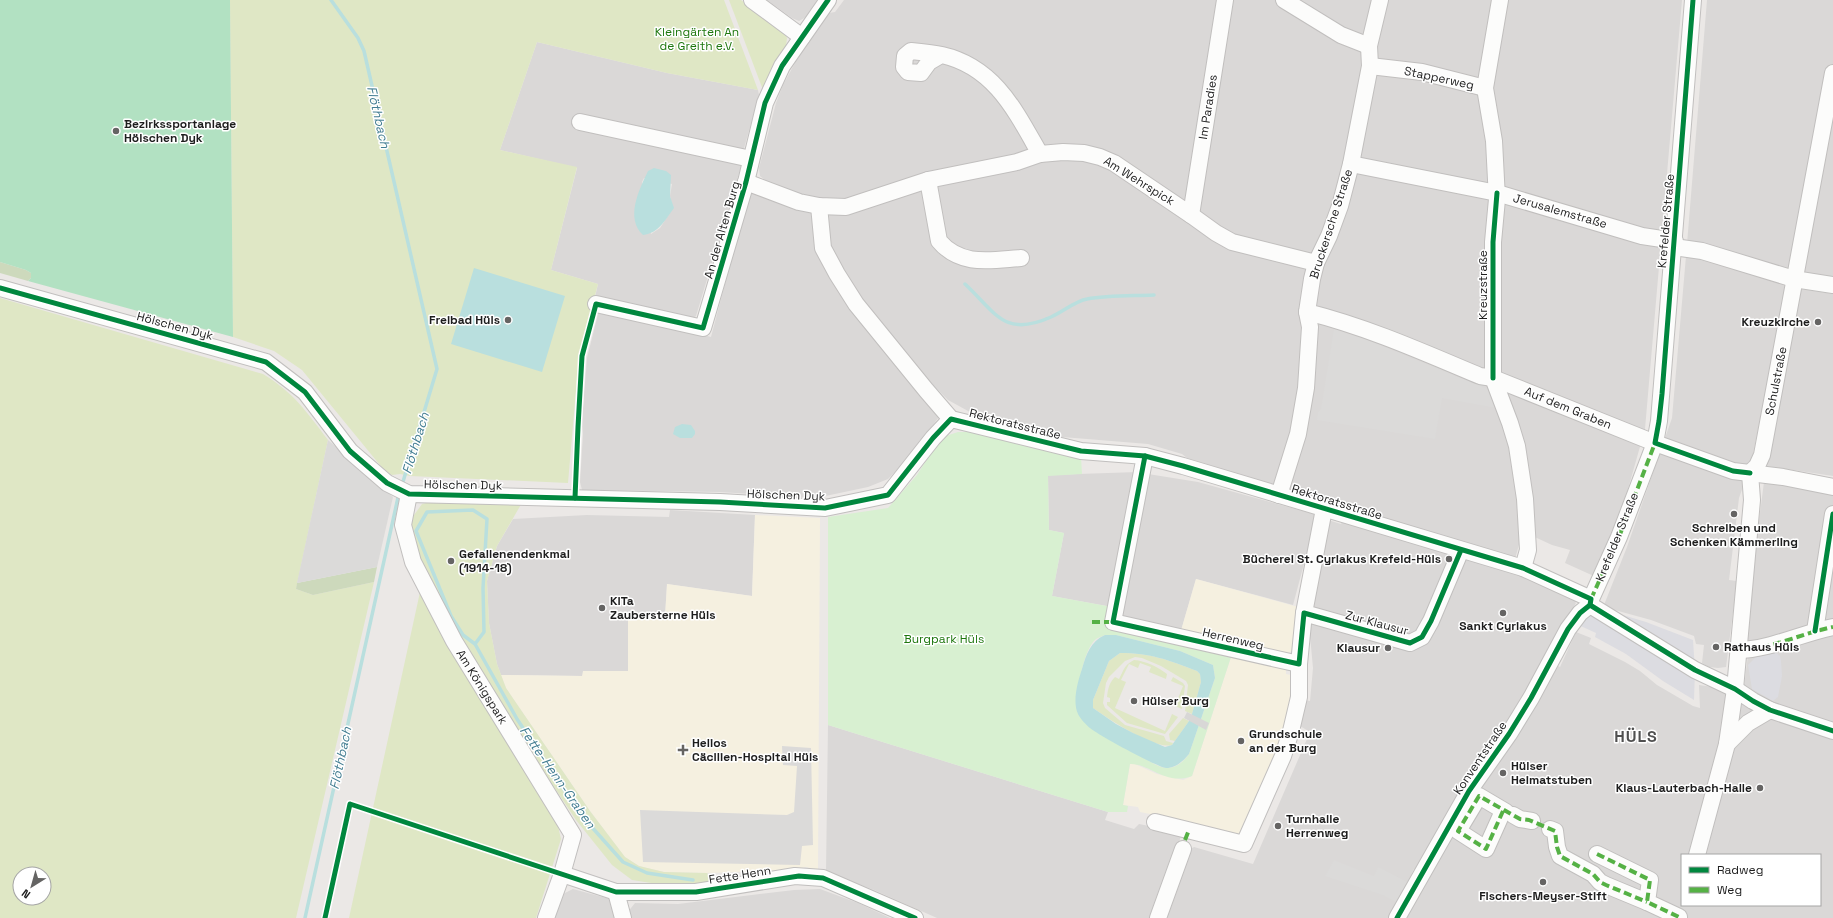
<svg xmlns="http://www.w3.org/2000/svg" width="1833" height="918" viewBox="0 0 1833 918" font-family="'Space Grotesk',sans-serif">
<rect width="100%" height="100%" fill="#ebe8e6"/>
<g fill="#dad8d7" fill-rule="evenodd">
<path d="M767,0H819L808,16L799,21L792,18Z"/>
<path d="M844,0H1682L1645,429L1615,535L1596,577L1565,563L1570,550L1552,545L1520,530V541L1515,559L1250,480L1213,466L1187,458L1182,454L1148,444L1038,435L979,417L948,400L927,379L873,316L849,280L833,253L827,232L828,215L833,212L815,214V247L850,306L890,355L888,357L939,417L905,462L888,479L868,487L816,498L719,492L582,490L580,482L583,434L582,420L587,358L598,314L604,309L711,337L749,193L766,181L760,176L759,168L776,103L783,85L802,50L829,13L835,12Z"/>
<path d="M1707,0H1833V278L1804,273L1687,244Z"/>
<path d="M537,42L667,73L758,90L759,95L741,159L743,160L696,316L692,319L595,297L598,284L551,270L577,168L500,150ZM644,178L672,184L670,196L673,208L660,228L651,234L642,182Z"/>
<path d="M1686,256L1702,257L1787,283L1751,464L1739,498L1729,580L1737,581L1726,667L1718,668L1709,667L1702,663L1704,645L1696,644L1694,636L1651,620L1611,609L1604,605L1627,547L1672,418Z"/>
<path d="M1801,289L1833,294V476L1766,466Z"/>
<path d="M1138,472L1112,607L1052,596L1064,533L1049,530L1048,475Z"/>
<path d="M1148,474L1198,482L1317,515L1293,605L1196,579L1180,634L1120,620Z"/>
<path d="M1764,482L1833,492V918H1405L1486,777H1489L1549,678L1558,666L1560,667L1576,632L1591,638L1589,644L1625,662L1640,671L1657,685L1693,706L1700,708L1699,685L1713,687L1742,703L1748,655L1746,641L1754,559ZM1682,855H1820V905H1682Z"/>
<path d="M670,510L755,515L752,596L667,584L665,617H628V671H583V676L501,675L497,664L489,623L487,581L497,546L513,519L587,515L669,517Z"/>
<path d="M1328,520L1341,524L1342,522L1546,580L1569,592L1576,603L1501,739L1495,736L1457,798L1415,870L1414,869L1390,918H1165L1187,851L1194,847L1253,864L1310,732L1300,726L1305,700L1310,701L1313,668L1309,625Z"/>
<path d="M828,725L1108,812L1105,820L1134,829L1139,824L1154,827L1181,836L1153,918H937L874,890L826,872Z"/>
<path d="M573,889L610,899L616,918H554L561,895Z"/>
<path d="M820,889L858,903L890,918H629L627,913L635,903L678,904L794,890Z"/>
</g>
<g fill="#f5f0e0">
<path d="M755,515L820,518L818,870L806,867L795,870L707,873L664,872L639,866L625,857L590,811L506,688L501,675L582,676L583,671H628V617H665L667,584L752,596Z"/>
<path d="M1196,579L1298,607L1294,649L1287,654L1180,634Z"/>
<path d="M1231,657L1266,665L1270,662L1286,668V674L1291,675L1295,681L1286,722L1272,761L1251,809L1242,835L1238,836L1160,816L1140,812L1138,807L1123,805L1130,764H1135L1157,774L1183,780L1192,776Z"/>
</g>
<g fill="#dfe7c5" fill-rule="evenodd">
<path d="M230,0H724L758,90L667,73L537,42L500,150L577,167L551,270L598,284L579,355L568,483L410,476L400,474L392,475L384,470L302,370L274,351L233,337Z"/>
<path d="M729,0H741L784,31L787,38L786,46L763,90Z"/>
<path d="M0,298L263,374C294,393 306,411 328,440L296,589L313,595L374,582L296,918H0ZM20,874H44V898H20Z"/>
<path d="M438,500L523,501L497,546L487,581L489,623L497,664L506,688L590,811L625,857L639,866L664,872L707,873L716,885H664L632,880L612,865L576,820L494,697L427,577L412,537L409,522L422,504Z"/>
<path d="M420,592L439,629L557,822L561,839L536,918H349Z"/>
<path d="M1120,653C1151,653 1168,660 1197,671L1200,674L1201,682L1192,714L1185,711L1188,685L1186,681L1161,666L1142,658L1135,657L1125,661L1109,677L1106,683L1103,703L1105,708L1125,725L1164,736L1166,741L1173,743L1172,745C1154,750 1109,719 1093,708V700L1109,661Z"/>
<path d="M1134,660C1146,661 1158,667 1167,674L1166,679L1149,672L1151,667L1140,663L1138,668L1129,664L1121,680L1126,682L1115,708L1165,731L1172,714L1178,717L1165,734L1127,723L1107,705V702H1110V698L1107,697C1108,689 1109,683 1115,677L1119,679C1124,670 1124,665 1134,660Z"/>
<path d="M1173,677L1183,683L1185,686L1182,709L1175,706L1183,686L1171,681Z"/>
<path d="M1183,718L1189,721L1175,741L1170,740L1169,734Z"/>
</g>
<g fill="#cdd9bc">
<path d="M0,262L26,270L31,273V278L28,281L0,273Z"/>
<path d="M377,567L374,582L313,595L296,589L297,583Z"/>
</g>
<path fill="#d8f0d1" fill-rule="evenodd" d="M958,432H972L1081,457L1082,474L1048,476L1049,530L1064,533L1052,596L1112,607L1108,627L1231,657L1192,776C1166,786 1149,763 1130,764L1123,805L1128,806L1127,812H1108L828,725V517L888,508L917,475L935,447L946,436ZM1105,635H1116L1180,651L1213,665L1215,678L1189,754C1183,762 1177,768 1166,768C1148,767 1092,718 1076,705C1078,688 1083,650 1096,639C1099,637 1103,636 1105,635Z"/>
<path fill="#b2e1c2" d="M0,0H230L233,337L28,281L31,278V273L26,270L0,262Z"/>
<g fill="#dbdad9">
<path d="M1334,329L1360,337L1490,390L1497,408L1442,398L1435,439L1317,420L1318,412L1321,409Z"/>
<path d="M328,440L393,497L377,567L297,583Z"/>
<path d="M782,746L811,748L813,845L802,846L800,865L643,862L640,810L787,815L794,812L797,766L783,765Z"/>
<path d="M1334,860L1374,876L1378,867L1407,882L1397,902L1383,895L1325,876Z"/>
</g>
<g fill="#dcdce1">
<path d="M1593,606L1646,622L1693,640L1695,670L1694,700L1663,681L1626,654L1595,637L1596,633L1574,623Z"/>
<path d="M1775,652L1780,656L1781,661L1782,676L1778,697L1773,701L1752,689L1748,665L1756,657Z"/>
</g>
<g fill="#b9dfde" fill-rule="evenodd">
<path d="M654,168L666,171L671,175L670,196L674,208C665,220 659,233 643,235C625,218 639,190 648,171Z"/>
<path d="M474,268L565,296L542,372L451,344Z"/>
<path d="M682,424L691,425L695,431V434L692,438H680L673,434L675,427Z"/>
<path d="M1105,635H1116L1180,651L1213,665L1215,678L1189,754C1183,761 1176,768 1166,768C1157,767 1098,735 1090,728C1086,725 1080,718 1078,714C1072,701 1078,681 1082,669C1086,654 1091,641 1105,635ZM1120,653C1151,653 1168,660 1197,671L1200,674L1201,682L1192,714L1189,721L1172,745L1165,747L1133,733L1116,724L1093,708V700L1109,661Z"/>
</g>
<path fill="#d8d7d6" d="M1187,712L1209,723L1206,730L1184,718Z"/>
<g fill="none" stroke-linecap="round" stroke-linejoin="round">
<g stroke="#b9dfde" stroke-width="3.5">
<path d="M331,0L358,38L364,51L437,369L402,485"/>
<path d="M965,284C996,313 1004,338 1051,317C1063,312 1075,301 1087,299C1108,295 1132,296 1154,295"/>
<path d="M475,644L484,632L483,588L487,519L473,510L427,512L416,531L451,616L463,635L475,644L517,719L581,815L623,862L647,873L693,880"/>
<path d="M305,918L399,493"/>
</g>
<g stroke="#c1bfbe" stroke-width="18">
<g id="minor">
<path d="M752,0L802,37"/>
<path d="M1284,0L1341,35L1369,46"/>
<path d="M1500,0L1485,88L1494,141L1497,199L1493,242V378L1510,423L1517,446L1525,499L1528,550L1523,568"/>
<path d="M941,55L929,62L921,73L908,72L904,67L905,56L911,51C921,52 932,53 942,55C995,67 1016,112 1040,154"/>
<path d="M1370,66L1422,72L1485,88"/>
<path d="M580,122L751,159"/>
<path d="M1351,164L1497,193L1642,236L1675,241"/>
<path d="M928,180L939,241C961,267 991,260 1021,258"/>
<path d="M746,182L799,202L819,206L846,207L928,180L1017,162L1040,154L1063,152L1084,153L1100,157L1114,163L1191,215L1216,233L1232,242L1316,263"/>
<path d="M819,206L823,248L837,274L856,304L926,390L951,419L1081,451L1145,456L1183,466L1523,568L1591,599L1590,605L1580,613L1568,629L1531,698L1509,734L1469,791L1397,918"/>
<path d="M1191,215L1225,0"/>
<path d="M1674,247L1702,251L1794,279L1833,285"/>
<path d="M0,288L266,362L305,392L350,451L387,483L409,494L720,502L825,508L888,495L933,438L951,419"/>
<path d="M596,304L703,328L746,182L765,103L782,66L828,0"/>
<path d="M1307,312C1367,327 1423,352 1480,376L1493,378L1655,443L1733,471L1783,477L1833,487"/>
<path d="M1145,456L1113,622L1299,664"/>
<path d="M1750,473L1757,466L1762,455L1833,73"/>
<path d="M409,494L403,525L413,562L454,641L573,835L562,874L546,918"/>
<path d="M1279,495L1298,434L1306,388L1310,327L1307,312L1312,279L1316,263L1329,236L1340,206L1351,164L1370,66L1369,46L1380,0"/>
<path d="M1591,599L1619,537L1655,443L1659,421L1693,0"/>
<path d="M1590,605L1695,670L1735,689L1753,701L1770,710L1833,731"/>
<path d="M1304,613L1410,643L1422,637L1431,621L1461,550"/>
<path d="M1815,631L1833,514"/>
<path d="M1738,650C1769,650 1802,633 1833,627"/>
<path d="M1727,744L1748,723L1770,710"/>
<path d="M1503,811L1486,849L1458,831L1479,796L1506,812"/>
<path d="M1513,815L1520,819L1532,821"/>
<path d="M1155,822L1244,844L1283,756L1291,731L1299,697V664L1304,613L1324,509"/>
<path d="M1550,829L1555,831L1557,847L1560,856L1593,874L1600,882L1606,885L1647,902"/>
<path d="M1597,854L1650,880L1647,902L1679,917"/>
<path d="M1697,855L1727,744L1735,689L1752,500L1750,473"/>
<path d="M562,874L616,892H696L795,876L823,878L915,918"/>
<path d="M616,892L623,918"/>
<path d="M1158,918L1183,849"/>
</g>
</g>
<use href="#minor" stroke="#fcfcfb" stroke-width="16"/>
<g stroke="#55b145" stroke-width="4" stroke-dasharray="8 4" stroke-linecap="butt">
<path d="M1591,599L1619,537L1655,443"/>
<path d="M1092,622H1113"/>
<path d="M1738,650C1769,650 1802,633 1833,627"/>
<path d="M1503,811L1486,849L1458,831L1479,796L1520,819L1529,820L1555,831L1557,847L1560,856L1593,874L1600,882L1606,885L1647,902"/>
<path d="M1185,840L1189,830"/>
<path d="M1597,854L1650,880L1647,902L1679,917"/>
</g>
<g stroke="#fff" stroke-width="8">
<g id="cycleway">
<path d="M1693,0L1662,394L1659,421L1655,443L1733,471L1750,473"/>
<path d="M0,288L266,362L305,392L350,451L387,483L409,494L720,502L825,508L888,495L933,438L951,419L1081,451L1145,456L1183,466L1523,568L1591,599L1590,605L1580,613L1568,629L1531,698L1509,734L1469,791L1397,918"/>
<path d="M1493,378V242L1497,193"/>
<path d="M1145,456L1113,622L1299,664L1304,613L1410,643L1422,637L1431,621L1461,550"/>
<path d="M575,498L578,427L582,356L596,304L703,328L746,182L765,103L782,66L828,0"/>
<path d="M1590,605L1695,670L1735,689L1753,701L1770,710L1833,731"/>
<path d="M1815,631L1833,514"/>
<path d="M325,918L350,804L616,892H696L799,876L823,878L915,918"/>
</g>
</g>
<use href="#cycleway" stroke="#00873e" stroke-width="5"/>
</g>
<g fill="#656463" stroke="#fff" stroke-width="1.5">
<circle cx="116" cy="131" r="4"/>
<circle cx="508" cy="320" r="4"/>
<circle cx="1818" cy="322" r="4"/>
<circle cx="1734" cy="514" r="4"/>
<circle cx="1449" cy="559" r="4"/>
<circle cx="451" cy="561" r="4"/>
<circle cx="602" cy="608" r="4"/>
<circle cx="1503" cy="613" r="4"/>
<circle cx="1716" cy="647" r="4"/>
<circle cx="1388" cy="648" r="4"/>
<circle cx="1134" cy="701" r="4"/>
<circle cx="1241" cy="741" r="4"/>
<path d="M681 744h4v4h4v4h-4v4h-4v-4h-4v-4h4z"/>
<circle cx="1503" cy="773" r="4"/>
<circle cx="1760" cy="788" r="4"/>
<circle cx="1278" cy="826" r="4"/>
<circle cx="1543" cy="882" r="4"/>
</g>
<g text-anchor="middle" stroke-width="3" stroke-linejoin="round" paint-order="stroke">
<g font-size="12" fill="#1e770e" stroke="#fff">
<text x="697" y="36">Kleingärten An<tspan x="697" dy="14">de Greith e.V.</tspan></text>
<text x="944" y="643">Burgpark Hüls</text>
</g>
<g font-size="12" fill="#1d1d1d" stroke="#fff">
<text transform="translate(1439 78) rotate(12)" y="4">Stapperweg</text>
<text transform="translate(1208 107) rotate(-81)" y="4">Im Paradies</text>
<text transform="translate(1139 181) rotate(32)" y="4">Am Wehrspick</text>
<text transform="translate(1560 211) rotate(16)" y="4">Jerusalemstraße</text>
<text transform="translate(1666 221) rotate(-85)" y="4">Krefelder Straße</text>
<text transform="translate(1331 224) rotate(-72)" y="4">Bruckersche Straße</text>
<text transform="translate(722 230) rotate(-74)" y="4">An der Alten Burg</text>
<text transform="translate(1483 285) rotate(-90)" y="4">Kreuzstraße</text>
<text transform="translate(175 326) rotate(15)" y="4">Hölschen Dyk</text>
<text transform="translate(1776 381) rotate(-79)" y="4">Schulstraße</text>
<text transform="translate(1568 408) rotate(22)" y="4">Auf dem Graben</text>
<text transform="translate(1015 424) rotate(14)" y="4">Rektoratsstraße</text>
<text transform="translate(463 485) rotate(1)" y="4">Hölschen Dyk</text>
<text transform="translate(786 495) rotate(2)" y="4">Hölschen Dyk</text>
<text transform="translate(1337 502) rotate(17)" y="4">Rektoratsstraße</text>
<text transform="translate(1617 537) rotate(-68)" y="4">Krefelder Straße</text>
<text transform="translate(1377 623) rotate(15)" y="4">Zur Klausur</text>
<text transform="translate(1233 639) rotate(13)" y="4">Herrenweg</text>
<text transform="translate(482 687) rotate(58)" y="4">Am Königspark</text>
<text transform="translate(1480 758) rotate(-56)" y="4">Konventstraße</text>
<text transform="translate(740 875) rotate(-9)" y="4">Fette Henn</text>
</g>
<g font-size="12" font-weight="bold" fill="#1d1d1d" stroke="#fff" text-anchor="start">
<text x="124" y="128">Bezirkssportanlage<tspan x="124" dy="14">Hölschen Dyk</tspan></text>
<text x="500" y="324" text-anchor="end">Freibad Hüls</text>
<text x="1810" y="326" text-anchor="end">Kreuzkirche</text>
<text x="1734" y="532" text-anchor="middle">Schreiben und<tspan x="1734" dy="14">Schenken Kämmerling</tspan></text>
<text x="459" y="558">Gefallenendenkmal<tspan x="459" dy="14">(1914-18)</tspan></text>
<text x="1441" y="563" text-anchor="end">Bücherei St. Cyriakus Krefeld-Hüls</text>
<text x="610" y="605">KiTa<tspan x="610" dy="14">Zaubersterne Hüls</tspan></text>
<text x="1503" y="630" text-anchor="middle">Sankt Cyriakus</text>
<text x="1724" y="651">Rathaus Hüls</text>
<text x="1380" y="652" text-anchor="end">Klausur</text>
<text x="1142" y="705">Hülser Burg</text>
<text x="1249" y="738">Grundschule<tspan x="1249" dy="14">an der Burg</tspan></text>
<text x="692" y="747">Helios<tspan x="692" dy="14">Cäcilien-Hospital Hüls</tspan></text>
<text x="1511" y="770">Hülser<tspan x="1511" dy="14">Heimatstuben</tspan></text>
<text x="1752" y="792" text-anchor="end">Klaus-Lauterbach-Halle</text>
<text x="1286" y="823">Turnhalle<tspan x="1286" dy="14">Herrenweg</tspan></text>
<text x="1543" y="900" text-anchor="middle">Fischers-Meyser-Stift</text>
</g>
<g font-size="13" font-style="italic" fill="#437e92" stroke="#fff">
<text transform="translate(379 117) rotate(77)" y="5">Flöthbach</text>
<text transform="translate(415 443) rotate(-73)" y="5">Flöthbach</text>
<text transform="translate(340 758) rotate(-78)" y="5">Flöthbach</text>
<text transform="translate(558 777) rotate(55)" y="5">Fette-Henn-Graben</text>
</g>
<g font-size="16" font-weight="bold" letter-spacing="1" fill="#505050" stroke="#fff">
<text x="1636" y="742">HÜLS</text>
</g>
</g>
<rect x="1681" y="854" width="140" height="52" fill="#ffffff" stroke="#a5a5a5"/>
<rect x="1689" y="867" width="20" height="6" fill="#00873e" stroke="#a5a5a5"/>
<text x="1717" y="874" font-size="12" fill="#1d1d1d">Radweg</text>
<rect x="1689" y="887" width="20" height="6" fill="#55b145" stroke="#a5a5a5"/>
<text x="1717" y="894" font-size="12" fill="#1d1d1d">Weg</text>
<g transform="translate(32 886) rotate(217)"><circle r="19" fill="#ffffff" stroke="#a5a5a5"/>
<path d="M0-3L7 15L0 10L-7 15Z" fill="#656463"/>
<text y="-6" font-size="11" font-weight="bold" text-anchor="middle" fill="#1d1d1d">N</text>
</g>
</svg>
